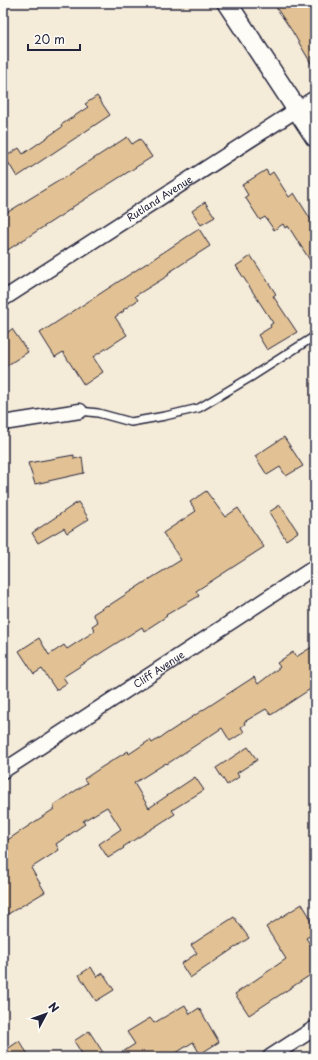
<svg xmlns="http://www.w3.org/2000/svg" width="318" height="1060" viewBox="0 0 318 1060" font-family="'Playpen Sans',sans-serif">
<rect width="100%" height="100%" fill="#f5ebd9"/>
<filter id="ink" filterUnits="userSpaceOnUse"><feTurbulence type="fractalNoise" baseFrequency=".025" numOctaves="2"/><feDisplacementMap in="SourceGraphic" scale="8" xChannelSelector="R" yChannelSelector="G"/><feConvolveMatrix kernelMatrix="1 2 1 2 8 2 1 2 1" color-interpolation-filters="sRGB"/></filter>
<g filter="url(#ink)">
<g fill="#e2c294" stroke="#22223b">
<path d="M273,3H315V70L292,31Z"/>
<path d="M97,96L110,115L17,177L5,157L19,148L23,154L62,127L61,125L88,107L85,104Z"/>
<path d="M127,137L132,144L140,139L152,157L71,208V209L3,253V215L70,174Z"/>
<path d="M266,170L269,175L273,172L289,197L294,193L315,226V268L288,226L285,228L283,224L274,230L265,217L260,220L245,197L248,195L242,185Z"/>
<path d="M205,202L215,217L201,225L192,211Z"/>
<path d="M199,229L210,246L168,273L169,275L135,296L138,300L123,310L124,311L115,317L127,335L93,357L103,372L84,385L63,352L55,357L40,333Z"/>
<path d="M251,256L276,294L273,296L297,332L267,350L258,335L271,327L270,325L273,323L236,266Z"/>
<path d="M12,329L28,352L3,368V336Z"/>
<path d="M284,437L303,466L286,476L280,467L267,475L255,456Z"/>
<path d="M74,455V459L82,457L84,473L35,484L28,463Z"/>
<path d="M206,491L225,517L238,508L264,547L196,591L199,596L166,615L167,616L144,631L142,627L63,677L67,683L56,690L42,669L34,674L19,651L39,638L49,655L64,645L67,649L95,631L92,626L98,622L93,614L107,605L108,606L145,582L181,560L163,533L196,511L190,502Z"/>
<path d="M78,502L89,519L67,533L64,528L38,543L32,533Z"/>
<path d="M280,505L298,532L286,540L269,512Z"/>
<path d="M315,645V686L271,715L266,709L244,722L245,724L241,727L244,732L230,741L222,728L167,764L166,763L134,783L149,808L195,777L204,790L172,810L175,814L123,847L124,848L108,858L99,844L121,829L107,807L83,821L85,824L56,844L59,850L31,868L45,892L3,917V843L54,809L53,806L87,783L84,779L102,767L128,751L129,754L150,740L152,743L254,677L258,684L280,667L277,663L293,652L296,657Z"/>
<path d="M248,747L257,760L237,773L239,777L227,785L216,768Z"/>
<path d="M302,904L310,917L309,918L315,928V933L306,938L315,952V972L249,1015L235,994L286,959L266,927Z"/>
<path d="M234,917L249,938L190,978L181,964L197,953L191,945Z"/>
<path d="M91,967L97,977L103,973L114,990L96,1001L79,975Z"/>
<path d="M185,1005L190,1014L199,1008L219,1042L200,1054L193,1042L170,1057H115L135,1044L127,1032L150,1018L154,1023Z"/>
<path d="M89,1031L106,1057H84L74,1041Z"/>
<path d="M19,1041L30,1057H3V1052Z"/>
</g>
<g fill="none" stroke-linecap="round" stroke-linejoin="round">
<g stroke="#22223b" stroke-width="10">
<path id="lane" d="M80,411L98,413L131,422L165,416L199,408L251,377L315,336"/>
</g>
<g stroke="#22223b" stroke-width="17">
<g id="street">
<path id="s1" d="M3,299L315,98"/>
<path d="M3,423L80,411"/>
<path id="s2" d="M3,771L315,567"/>
<path d="M270,1057L315,1028"/>
</g>
</g>
<g stroke="#22223b" stroke-width="22">
<path id="secondary" d="M227,3L315,137"/>
</g>
<use href="#lane" stroke="#fdfcf7" stroke-width="7"/>
<use href="#street" stroke="#fdfcf7" stroke-width="14"/>
<use href="#secondary" stroke="#fdfcf7" stroke-width="19"/>
</g>
</g>
<g text-anchor="middle" stroke-width="3" stroke-linejoin="round" paint-order="stroke">
<g font-size="10" fill="#22223b" stroke="#fdfcf7">
<text dy="4" stroke="none"><textPath href="#s1" startOffset="186">Rutland Avenue</textPath></text>
<text dy="4" stroke="none"><textPath href="#s2" startOffset="186">Cliff Avenue</textPath></text>
</g>
</g>
<rect width="318" height="1060" fill="none" stroke="#fdfcf7" stroke-width="16"/>
<rect x="8" y="8" width="302" height="1044" fill="none" stroke="#22223b" stroke-width="1.5" filter="url(#ink)"/>
<g transform="translate(46 1014) rotate(49)" stroke="#fdfcf7" stroke-width="3" paint-order="stroke">
<path d="M0-3L7 15L0 10L-7 15Z" fill="#22223b"/>
<text y="-6" font-size="11" font-weight="bold" text-anchor="middle" fill="#22223b">N</text>
</g>
<path d="M28 44v6h52v-6" fill="none" stroke="#22223b" stroke-width="2"/>
<text x="34" y="44" font-size="12" fill="#22223b" stroke="#fdfcf7" stroke-width="3" paint-order="stroke">20 m</text>
</svg>
